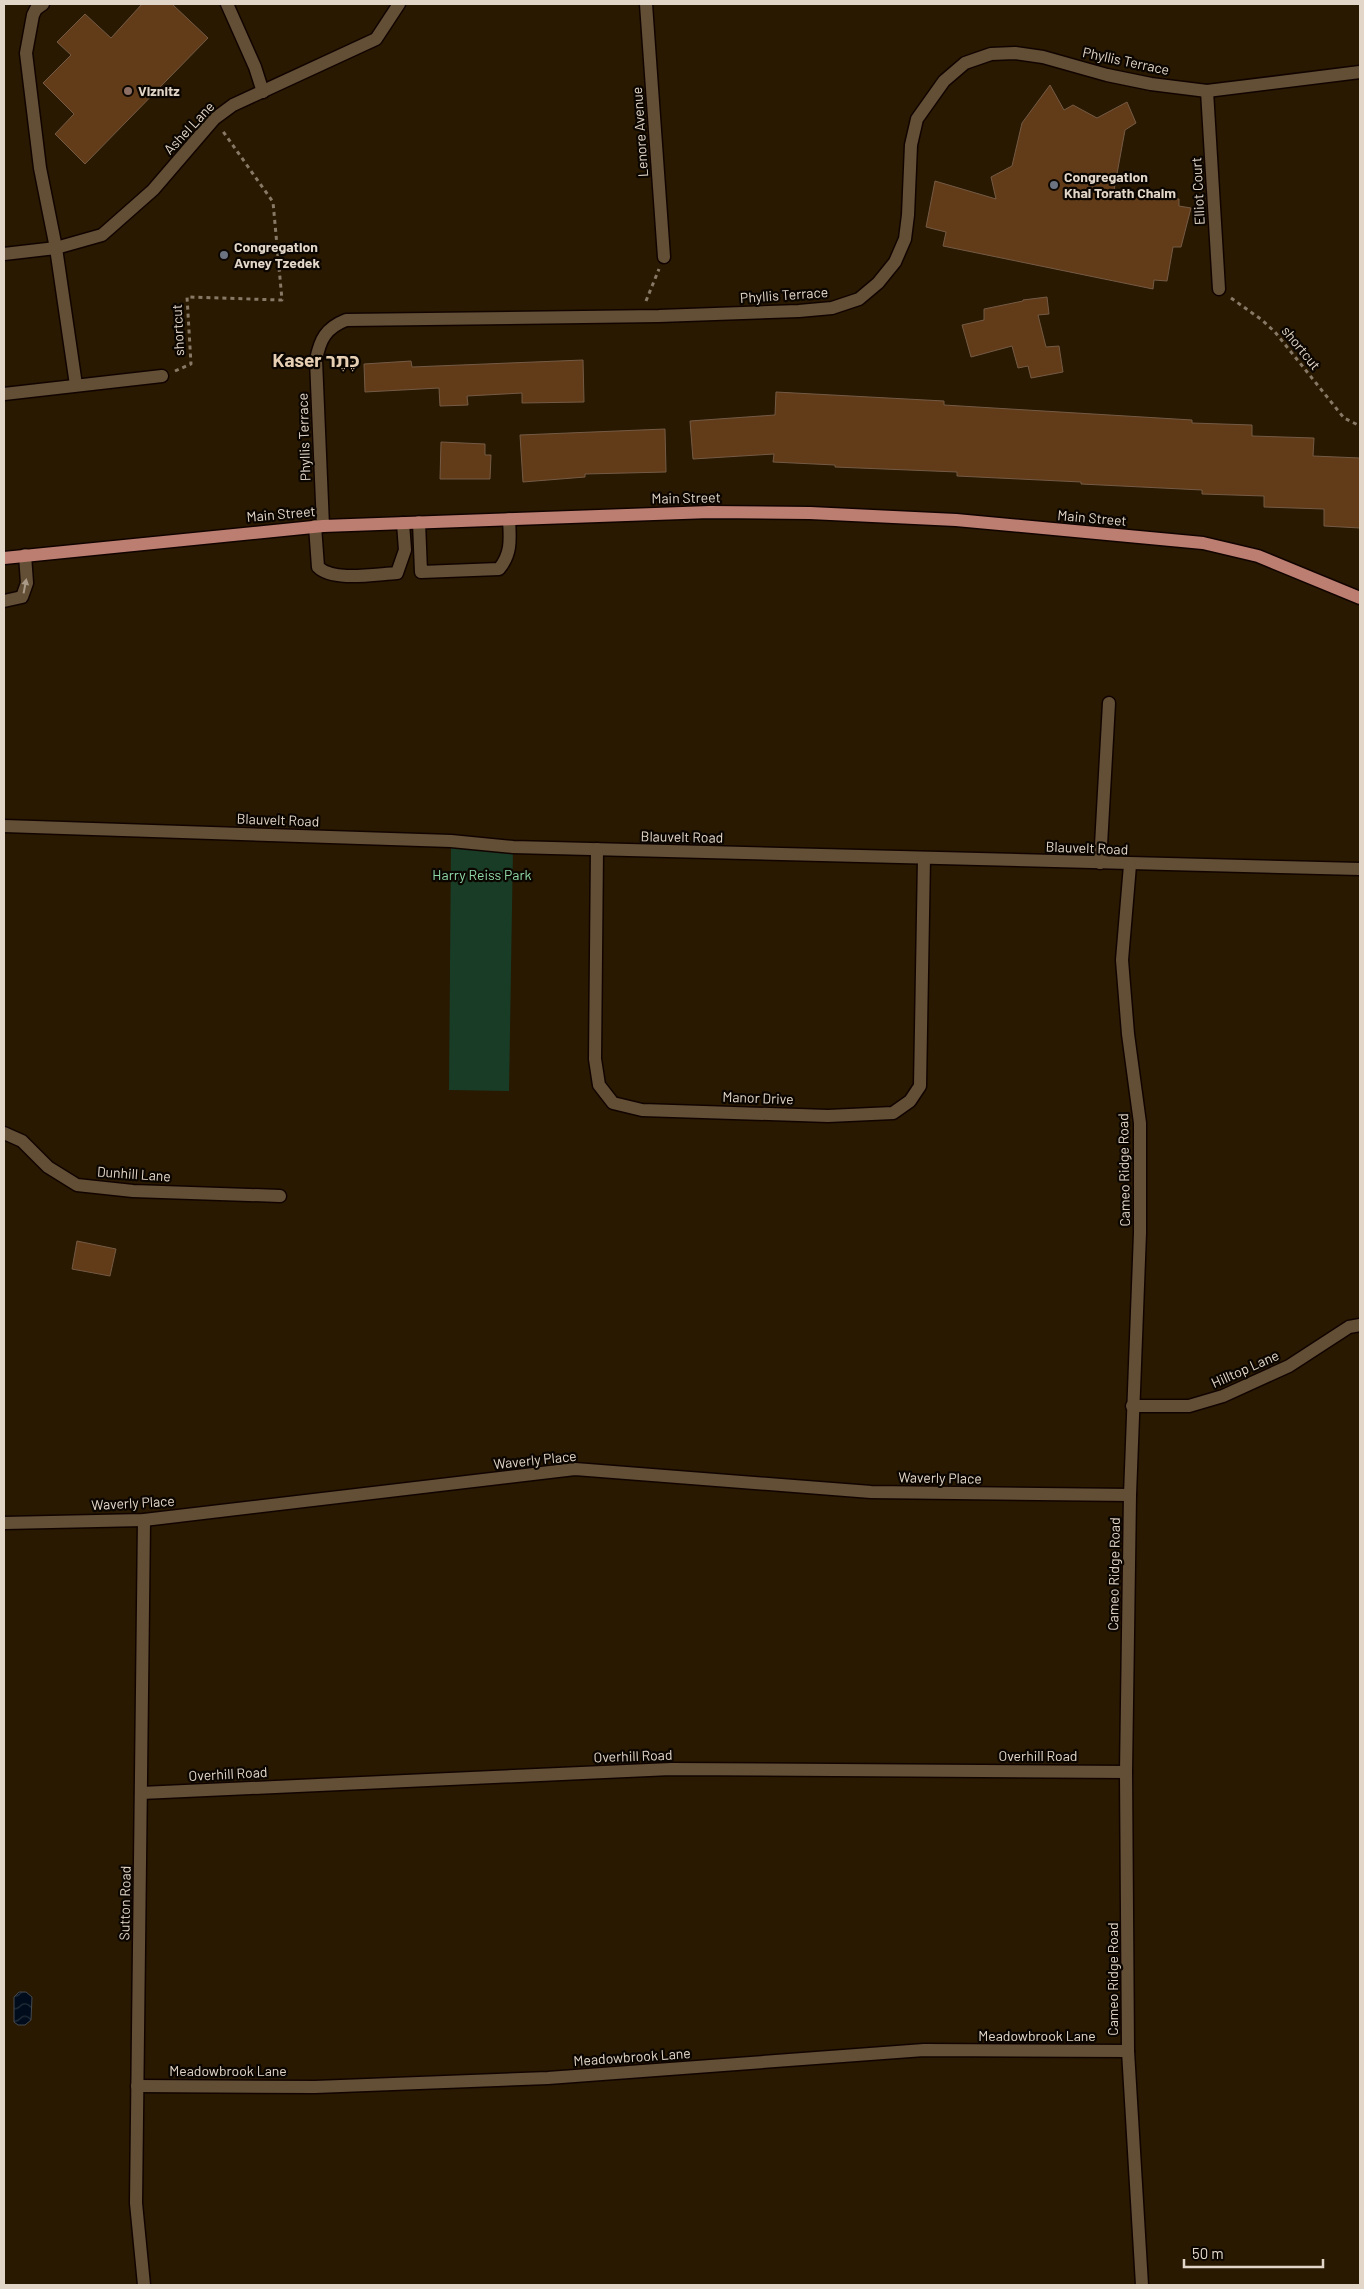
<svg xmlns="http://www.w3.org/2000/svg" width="1364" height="2289" viewBox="0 0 1364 2289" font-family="Barlow,'Noto Sans Hebrew',sans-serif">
<defs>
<pattern id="water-waves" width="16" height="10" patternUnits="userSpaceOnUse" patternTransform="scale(1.25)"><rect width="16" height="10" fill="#000c1b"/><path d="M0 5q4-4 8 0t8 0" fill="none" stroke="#252f3b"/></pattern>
</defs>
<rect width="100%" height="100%" fill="#291901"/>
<path fill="#193c26" d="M451,841L513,847L509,1091L449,1090Z"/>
<path fill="url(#water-waves)" stroke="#44494f" d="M19,1992H26L32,1997L31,2020L25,2025H18L14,2022V1997Z"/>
<g fill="#623c19" stroke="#745a45">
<path d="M142,4H172L208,38L85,164L55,134L74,114L43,83L71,55L57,42L85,14L111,38Z"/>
<path d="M1050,85L1064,110L1073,105L1097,118L1127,102L1136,123L1125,130L1114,190L1179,199V206L1191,208L1181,247H1173L1167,281L1154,280L1153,289L943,246L946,232L926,227L935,181L996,199L991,177L1012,166L1022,123Z"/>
<path d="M1047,297L1049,314L1038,315L1046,347L1059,346L1063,372L1031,378L1028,366L1018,368L1012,346L971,357L962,325L984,320V309L1023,301V300Z"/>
<path d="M583,360L584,402L522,403V393L467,396L468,405L440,406L439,388L365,392L364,364L411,361L412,367Z"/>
<path d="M776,392L944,401V405L1192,420V423L1252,425V436L1314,438L1313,456L1360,458V528L1324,526V509L1264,507V496L1202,494V490L1081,484V482L957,476V472L835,467V465L773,462L774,454L693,459L690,421L775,415Z"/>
<path d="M665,429L666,472L585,474V477L523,482L520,435Z"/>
<path d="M441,442L485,444V455H491L490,479H440Z"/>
<path d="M77,1241L116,1249L110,1276L72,1269Z"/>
</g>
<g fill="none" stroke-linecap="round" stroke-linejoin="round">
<g stroke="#110400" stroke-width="15">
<g id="minor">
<path d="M43,4L36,9L33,15L26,53L40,168L56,248L76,385"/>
<path d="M227,4L255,67L263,92"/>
<path d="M646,4L664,257"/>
<path d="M1207,91L1219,289"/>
<path d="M4,254L56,248L102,235L153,190L214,119L233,105L376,39L399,4"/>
<path d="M4,394L162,376"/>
<path d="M419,522L421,572L499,569C512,553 510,539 509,519"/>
<path d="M315,526L318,567C333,582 376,574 397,573L405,550L403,523"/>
<path d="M323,526L316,360C320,339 326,328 346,320L659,316L799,311L832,308L859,299L878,283L895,262L905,239L908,215L911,145L917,119L944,81L965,63L991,54L1015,53L1043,57L1107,75L1151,84L1207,91L1360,72"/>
<path d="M4,601L22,597L27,583L25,555"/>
<path d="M4,826L451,841L513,847L1360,869"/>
<path d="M597,849L595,1059L599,1085L613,1103L642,1110L828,1116L893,1113L910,1101L920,1086L924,858"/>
<path d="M1100,863L1109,703"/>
<path d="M1130,865L1122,960L1128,1034L1140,1123V1233L1130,1495L1126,1772L1128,2051L1142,2285"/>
<path d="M4,1133L22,1141L48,1167L77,1185L133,1191L280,1196"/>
<path d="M1132,1406H1189L1223,1396L1289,1366L1349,1327L1360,1325"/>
<path d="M4,1523L144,1520L575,1469L871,1492L1130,1495"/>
<path d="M141,1793L671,1769L1126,1772"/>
<path d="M137,2086L315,2087L548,2078L924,2050L1128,2051"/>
<path d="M144,2285L136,2203L144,1520"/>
</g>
</g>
<g stroke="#110400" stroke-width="15">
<path id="major" d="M4,558L323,526L710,512L810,513L956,520L1203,543L1258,556L1360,598"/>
</g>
<g stroke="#877966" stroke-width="3" stroke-dasharray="4 4" stroke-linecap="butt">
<path d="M1231,298L1262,320L1275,332L1344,418L1360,426"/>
<path d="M646,301L659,269"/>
<path d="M175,371L191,364L187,297L282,300L273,202L222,130"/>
</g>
<use href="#minor" stroke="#634f36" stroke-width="12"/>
<use href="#major" stroke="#bc7e70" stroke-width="12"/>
</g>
<defs><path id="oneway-solid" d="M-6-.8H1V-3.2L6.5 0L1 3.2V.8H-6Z" transform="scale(1.25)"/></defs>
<use fill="#a99986" href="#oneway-solid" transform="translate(25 586) rotate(-79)"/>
<circle fill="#8d6e63" stroke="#0c0601" stroke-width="2" cx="128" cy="91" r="5"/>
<g fill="#6b7280" stroke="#0c0601" stroke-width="2">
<circle cx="1054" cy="185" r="5"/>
<circle cx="224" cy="255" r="5"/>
</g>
<g text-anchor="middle" stroke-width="4.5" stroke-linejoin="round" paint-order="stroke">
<g font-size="14" fill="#e2d6c8" stroke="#0c0601">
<text transform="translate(1126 61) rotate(12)" y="5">Phyllis Terrace</text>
<text transform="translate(189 128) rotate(-47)" y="5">Ashel Lane</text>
<text transform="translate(640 132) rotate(-94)" y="5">Lenore Avenue</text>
<text transform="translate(1198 191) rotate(-93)" y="5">Elliot Court</text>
<text transform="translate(784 295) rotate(-4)" y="5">Phyllis Terrace</text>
<text transform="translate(178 330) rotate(-93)" y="5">shortcut</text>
<text transform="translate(1301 348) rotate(51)" y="5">shortcut</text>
<text transform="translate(304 437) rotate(-92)" y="5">Phyllis Terrace</text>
<text transform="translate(686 498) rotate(-1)" y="5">Main Street</text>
<text transform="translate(281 514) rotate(-5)" y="5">Main Street</text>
<text transform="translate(1092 518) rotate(5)" y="5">Main Street</text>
<text transform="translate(278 820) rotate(2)" y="5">Blauvelt Road</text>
<text transform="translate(682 837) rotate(1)" y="5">Blauvelt Road</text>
<text transform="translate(1087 848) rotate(2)" y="5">Blauvelt Road</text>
<text transform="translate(758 1098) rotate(2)" y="5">Manor Drive</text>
<text transform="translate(1124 1170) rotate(-91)" y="5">Cameo Ridge Road</text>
<text transform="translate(134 1174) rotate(4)" y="5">Dunhill Lane</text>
<text transform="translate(1245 1369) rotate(-24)" y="5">Hilltop Lane</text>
<text transform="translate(535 1460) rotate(-6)" y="5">Waverly Place</text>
<text transform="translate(940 1478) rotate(1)" y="5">Waverly Place</text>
<text transform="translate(133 1503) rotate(-3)" y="5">Waverly Place</text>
<text transform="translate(1114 1574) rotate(-89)" y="5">Cameo Ridge Road</text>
<text transform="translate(633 1756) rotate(-2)" y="5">Overhill Road</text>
<text x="1038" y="1761">Overhill Road</text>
<text transform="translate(228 1774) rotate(-3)" y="5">Overhill Road</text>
<text transform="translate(125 1903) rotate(-89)" y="5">Sutton Road</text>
<text transform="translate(1113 1979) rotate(-90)" y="5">Cameo Ridge Road</text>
<text x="1037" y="2041">Meadowbrook Lane</text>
<text transform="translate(632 2057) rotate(-4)" y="5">Meadowbrook Lane</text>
<text x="228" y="2076">Meadowbrook Lane</text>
</g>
<g font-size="14" font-weight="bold" fill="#e2d6c8" stroke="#0c0601" text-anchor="start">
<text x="138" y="96">Viznitz</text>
<text x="1064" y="182">Congregation<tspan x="1064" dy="16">Khal Torath Chaim</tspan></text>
<text x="234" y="252">Congregation<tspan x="234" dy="16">Avney Tzedek</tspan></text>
</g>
<g font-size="14" fill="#8fd9a7" stroke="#0c0601">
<text x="482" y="880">Harry Reiss Park</text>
</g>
<g font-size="19" font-weight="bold" fill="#e6cfb3" stroke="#0c0601">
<text x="316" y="367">Kaser כֶּתֶר</text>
</g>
</g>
<rect width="1364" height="2289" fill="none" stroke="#e2d6c8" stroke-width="10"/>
<path d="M1184 2259v8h139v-8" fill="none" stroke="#e2d6c8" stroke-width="2.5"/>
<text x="1192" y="2259" font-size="15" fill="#e2d6c8" stroke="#0c0601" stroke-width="4" paint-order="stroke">50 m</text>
</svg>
